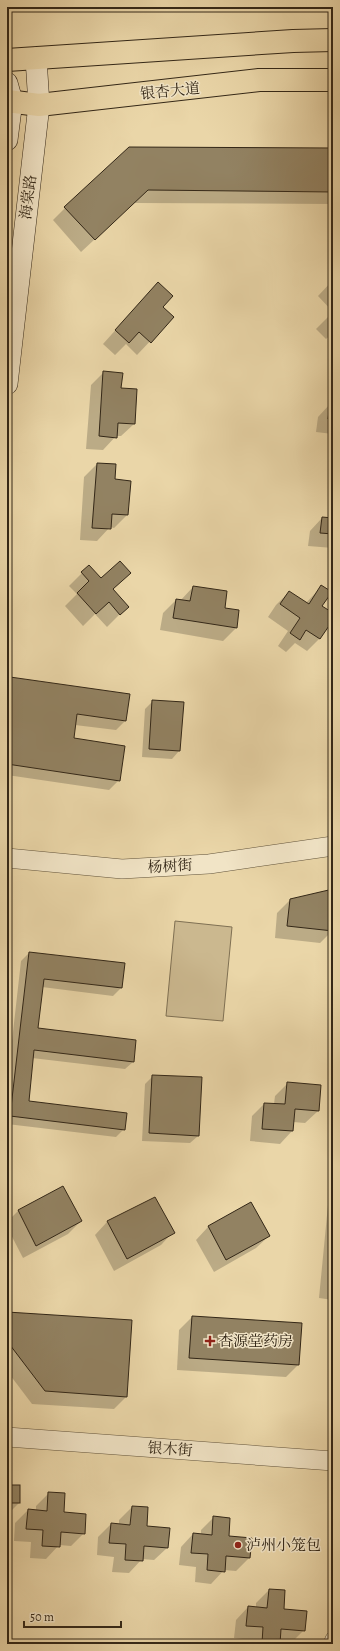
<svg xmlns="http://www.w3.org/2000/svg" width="340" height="1651" viewBox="0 0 340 1651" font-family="Alegreya,'Noto Serif SC',serif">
<rect width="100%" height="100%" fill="#ead6a8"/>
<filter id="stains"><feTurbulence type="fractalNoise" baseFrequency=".005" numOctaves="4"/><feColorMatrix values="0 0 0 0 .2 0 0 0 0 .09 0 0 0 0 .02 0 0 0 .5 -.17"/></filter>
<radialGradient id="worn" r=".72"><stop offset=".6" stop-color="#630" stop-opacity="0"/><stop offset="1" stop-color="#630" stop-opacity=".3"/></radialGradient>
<path fill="#cbb88f" stroke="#7f7053" d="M175,921L232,927L223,1021L166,1016Z"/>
<g fill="#0003">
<path d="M333,149V204L134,203L81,252L53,220L65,208Z"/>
<path d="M333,280V312L318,296Z"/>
<path d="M146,296L161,307L173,317L137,355L126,344L115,355L103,344Z"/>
<path d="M333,312V333L326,339L316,329Z"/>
<path d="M104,372L120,389L134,424L121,436H116L103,450L86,449L91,385Z"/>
<path d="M330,404H333V434L316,432L318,417Z"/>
<path d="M97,464L114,480L127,515L114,528L110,527L97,541L80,540L84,477Z"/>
<path d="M322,518L333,519V566H331L333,548L308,546L310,531Z"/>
<path d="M89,566L101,579L129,573L112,590L127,607L107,627L95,614L83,626L65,606L77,594L69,586Z"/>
<path d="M322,586L321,606L333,615V619L320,638L307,651L295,643L286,652L278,646L288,631L268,617L276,605L289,592L306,603Z"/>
<path d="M193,587L224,608L238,611L236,628L223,641L160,630L163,613L176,600L180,601Z"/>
<path d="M10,678L125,721L116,730L75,725L73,739L119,780L109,790L7,775V681Z"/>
<path d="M153,701L183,703L179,751L172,759L142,757L145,709Z"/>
<path d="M333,890V933H330L320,943L275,938L277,913L290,900Z"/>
<path d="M29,953L124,964L121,988L113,996L42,987L37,1029L133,1062L125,1069L32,1058L27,1102L124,1129L116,1137L7,1124V1085L21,961Z"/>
<path d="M153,1076L198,1136L190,1143L142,1141L145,1084Z"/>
<path d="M288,1083L318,1111L305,1123L293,1122L292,1131L280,1144L250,1141L252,1116L264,1104H274L275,1096Z"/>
<path d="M63,1187L81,1221L68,1234L23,1258L7,1227V1222L18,1211Z"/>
<path d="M154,1199L173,1232L161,1245L114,1271L95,1235L107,1222Z"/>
<path d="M333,1200V1300L319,1298L328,1205Z"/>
<path d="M251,1203L269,1236L256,1248L214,1272L196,1240L208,1227Z"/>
<path d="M7,1313L126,1397L114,1409L32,1404L7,1371Z"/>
<path d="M192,1317L298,1365L286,1377L177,1370L179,1330Z"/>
<path d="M333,1329V1383L328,1382L331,1331Z"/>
<path d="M7,1486L19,1503L9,1513H7Z"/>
<path d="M49,1493L63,1513L84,1533L71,1546L59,1545L46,1559L30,1558L31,1542L14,1541L15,1523L28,1510L36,1511V1506Z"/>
<path d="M132,1507L147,1508L145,1527L167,1548L154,1560L142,1559L129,1573L112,1572L114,1557L97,1555L98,1537L111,1524L119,1525V1520Z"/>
<path d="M214,1517L228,1537L251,1539L249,1558L236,1571L224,1570L211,1584L195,1582L196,1567L179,1565L181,1547L193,1534L201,1535V1530Z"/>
<path d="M269,1590L283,1610L304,1630L291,1643L279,1642V1644H251V1640L234,1638L236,1620L248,1607L256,1608V1603Z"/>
</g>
<g fill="#928262" stroke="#332717">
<path d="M129,147L333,148V192L148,190L95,240L64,207Z"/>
<path d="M158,282L173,296L163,307L174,317L151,343L139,332L129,343L115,330Z"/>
<path d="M103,371L123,373L121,388L137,389L135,424L118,423L117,438L99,436Z"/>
<path d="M330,403H333V420L328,419Z"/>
<path d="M97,463L116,464L115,479L131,481L128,515L112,514L111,529L92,528Z"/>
<path d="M322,517L333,518V534L320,533Z"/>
<path d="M120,561L131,573L113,589L129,607L120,615L109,602L96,614L77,593L89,581L81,572L89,565L101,578Z"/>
<path d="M321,585L332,592L322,606L333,613V620L320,639L306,630L300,640L290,633L300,618L280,604L289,591L309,604Z"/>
<path d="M193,586L227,591L225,608L239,610L237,628L173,618L176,599L190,601Z"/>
<path d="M10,677L130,694L126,721L77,714L74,738L125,746L120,781L7,764V698Z"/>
<path d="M152,700L184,702L180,751L149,749Z"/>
<path d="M333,889V931L287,926L290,899Z"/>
<path d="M29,952L125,963L122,988L44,979L38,1028L136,1040L134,1062L34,1050L29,1101L127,1113L125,1130L10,1116Z"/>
<path d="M152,1075L202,1077L199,1136L149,1133Z"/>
<path d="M287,1082L321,1085L319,1111L295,1109L293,1131L262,1129L264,1103L285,1104Z"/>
<path d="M63,1186L82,1221L36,1246L18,1210Z"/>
<path d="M155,1197L175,1233L127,1259L107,1221Z"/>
<path d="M251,1202L270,1236L226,1260L208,1226Z"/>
<path d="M7,1312L132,1320L127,1397L45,1391L7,1341Z"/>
<path d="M192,1316L302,1323L299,1365L189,1358Z"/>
<rect x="7" y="1485" width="13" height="18"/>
<path d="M48,1492L65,1493L64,1512L86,1514L85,1534L61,1532L60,1547L42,1546L43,1530L26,1529L28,1509L47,1511Z"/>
<path d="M132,1506L148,1507L147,1526L170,1528L168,1548L144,1546L143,1561L125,1560L126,1544L109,1543L111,1523L130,1525Z"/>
<path d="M213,1516L230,1518L229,1536L252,1538L250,1558L226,1556L225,1572L207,1570L208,1554L191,1553L193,1533L212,1535Z"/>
<path d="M269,1589L285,1590L284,1609L307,1611L305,1631L281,1629L280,1644L262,1643L263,1627L246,1626L248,1606L267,1608Z"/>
</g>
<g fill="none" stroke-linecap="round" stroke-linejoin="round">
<g stroke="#61533b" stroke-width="16">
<path id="minor" d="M331,1644L333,1639"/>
</g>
<g stroke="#61533b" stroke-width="20">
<g id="tertiary">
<path d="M7,858L122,869L209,864L333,846"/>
<path d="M7,1437L333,1461"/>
</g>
</g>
<g stroke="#332717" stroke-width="22">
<g id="secondary">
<path d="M7,83L12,101L7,140"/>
<path d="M7,384L39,105L36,58"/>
</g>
</g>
<g stroke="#332717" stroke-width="24">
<g id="primary">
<path d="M7,60L293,41L333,40"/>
<path d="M7,101L39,105L259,80H333"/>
</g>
</g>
<use href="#minor" stroke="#f1e4c6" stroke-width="15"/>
<use href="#tertiary" stroke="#f1e4c6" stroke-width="19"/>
<use href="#secondary" stroke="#f1e4c6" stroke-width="21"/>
<use href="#primary" stroke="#ead6a8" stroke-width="22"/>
</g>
<g fill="#8f2418" stroke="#f1e4c6" stroke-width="1.5">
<path d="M208 1335h4v4h4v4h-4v4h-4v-4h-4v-4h4z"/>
<circle cx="238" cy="1545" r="4"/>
</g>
<g text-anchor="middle" stroke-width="3" stroke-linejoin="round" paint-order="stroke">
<g font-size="15" fill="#332717" stroke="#f1e4c6">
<text transform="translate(170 91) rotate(-6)" y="5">银杏大道</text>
<text transform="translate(28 197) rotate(-83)" y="5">海棠路</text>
<text transform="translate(170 866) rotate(-3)" y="5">杨树街</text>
<text transform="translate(170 1449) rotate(4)" y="5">银木街</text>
</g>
<g font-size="15" fill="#332717" stroke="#f1e4c6" text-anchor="start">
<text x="218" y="1346">杏源堂药房</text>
<text x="246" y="1550">泸州小笼包</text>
</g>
</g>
<rect width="340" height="1651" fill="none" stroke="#ead6a8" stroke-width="24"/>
<rect x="8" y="8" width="324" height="1635" fill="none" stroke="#332717" stroke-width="2"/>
<rect x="12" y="12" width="316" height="1627" fill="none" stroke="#332717"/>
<path d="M24 1621v6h97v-6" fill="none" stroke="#332717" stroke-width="2"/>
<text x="30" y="1621" font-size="12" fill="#332717" stroke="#f1e4c6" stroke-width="3" paint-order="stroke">50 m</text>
<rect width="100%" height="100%" filter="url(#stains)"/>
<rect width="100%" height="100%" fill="url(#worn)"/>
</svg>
